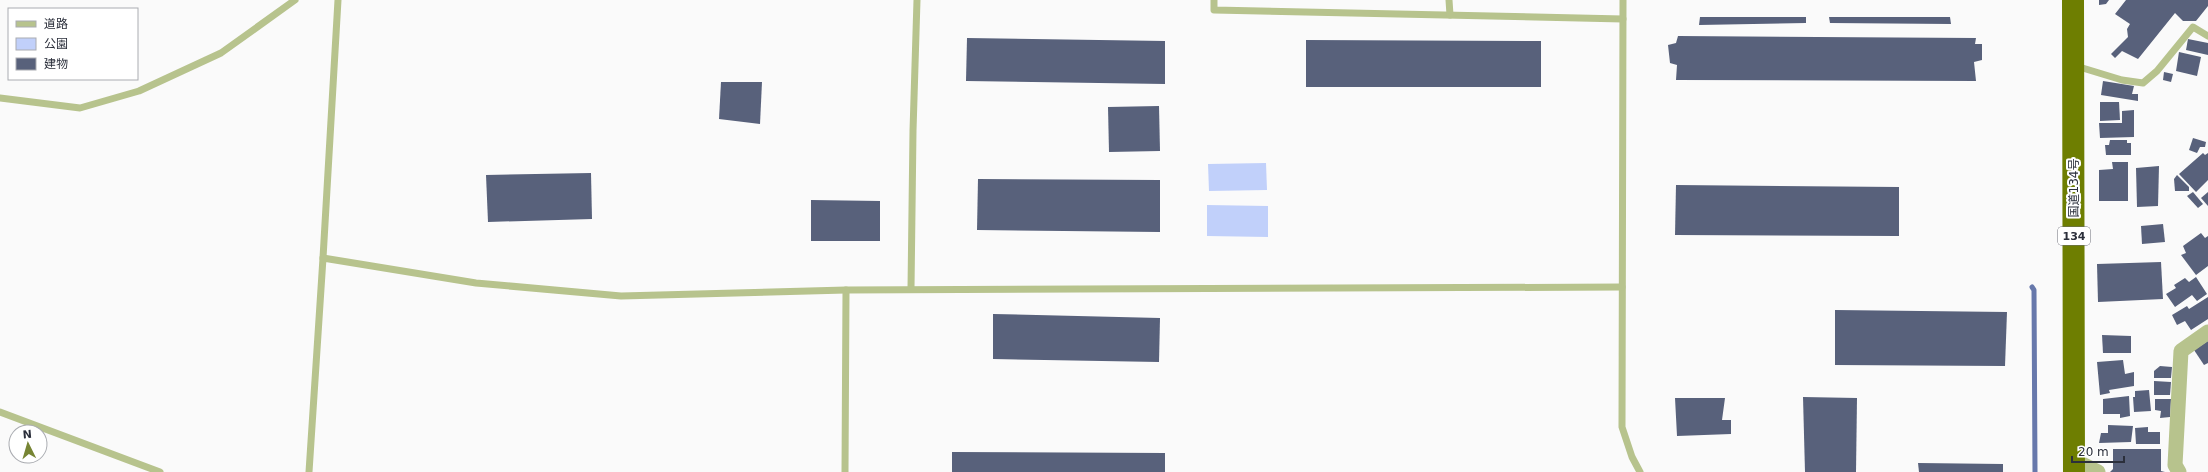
<svg xmlns="http://www.w3.org/2000/svg" width="2208" height="472" viewBox="0 0 2208 472" font-family="'DejaVu Sans','Noto Sans JP',sans-serif">
<rect width="100%" height="100%" fill="#fafafa"/>
<g fill="#c1d0fa">
<path d="M1266,163L1267,190L1209,191L1208,164Z"/>
<path d="M1207,205L1268,206V237L1207,236Z"/>
</g>
<g fill="none" stroke-linecap="round" stroke-linejoin="round">
<path stroke="#6778ab" stroke-width="5" d="M2032,287L2034,290L2035,472"/>
</g>
<g fill="#58617b">
<path d="M2099,0H2109L2106,4L2099,5Z"/>
<path d="M2126,0H2208V6L2196,21H2183L2175,13L2138,59L2122,51L2115,58L2111,54L2128,37L2127,29L2130,24L2115,14Z"/>
<path d="M1700,17H1806V23L1699,25Z"/>
<path d="M1829,17H1950L1951,24L1830,23Z"/>
<path d="M1678,36L1976,38L1975,44H1982V60L1974,62L1976,81L1676,80L1677,65L1670,63L1668,45L1676,43Z"/>
<path d="M967,38L1165,41V84L966,81Z"/>
<path d="M2188,39L2208,43V55L2186,50Z"/>
<path d="M1306,40L1541,41V87H1306Z"/>
<path d="M2179,52L2201,57L2197,76L2176,71Z"/>
<path d="M2164,72L2173,74L2171,82L2163,80Z"/>
<path d="M2103,81L2134,86L2132,94H2138V101L2101,95Z"/>
<path d="M721,82H762L760,124L719,119Z"/>
<path d="M2100,102H2119L2120,120L2100,121Z"/>
<path d="M1159,106L1160,151L1109,152L1108,107Z"/>
<path d="M2134,110V137L2100,138L2099,123H2122V111Z"/>
<path d="M2193,138L2206,142L2205,147H2200L2197,153L2189,150Z"/>
<path d="M2110,140H2127V143H2131V155H2106L2105,145H2109Z"/>
<path d="M2203,153L2205,155L2208,153V180L2196,192L2179,174Z"/>
<path d="M2112,162H2128V201H2099V170L2113,169Z"/>
<path d="M2159,166L2158,206L2137,207L2136,168Z"/>
<path d="M591,173L592,219L488,222L486,175Z"/>
<path d="M2177,175L2189,187V191H2175L2174,179Z"/>
<path d="M978,179L1160,180V232L977,230Z"/>
<path d="M1676,185L1899,187V236L1675,235Z"/>
<path d="M2193,192L2203,204L2198,208L2187,196Z"/>
<path d="M2208,192V206L2201,198Z"/>
<path d="M811,200L880,201V241H811Z"/>
<path d="M2163,224L2165,242L2142,244L2141,226Z"/>
<path d="M2201,233L2205,238L2208,236V266L2196,275L2181,255L2186,253L2183,246Z"/>
<path d="M2161,262L2163,299L2098,302L2097,264Z"/>
<path d="M2196,277L2207,294L2197,301L2192,295L2175,307L2166,294L2176,288L2174,285L2185,278L2189,282Z"/>
<path d="M2208,297V319L2191,330L2185,321L2177,325L2172,315L2187,306L2189,309Z"/>
<path d="M1835,310L2007,312L2005,366L1835,365Z"/>
<path d="M993,314L1160,318L1159,362L993,359Z"/>
<path d="M2102,335L2131,336V353H2103Z"/>
<path d="M2208,341V363L2204,365L2194,350Z"/>
<path d="M2123,360L2125,374L2134,372V386L2109,390L2110,393L2100,395L2097,362Z"/>
<path d="M2160,366L2172,367L2171,378H2154V371Z"/>
<path d="M2154,381L2171,382L2170,395H2154Z"/>
<path d="M2149,390L2151,411L2134,412L2133,397H2135V391Z"/>
<path d="M2129,396L2130,416L2120,418V414H2103V399Z"/>
<path d="M1803,397L1857,398L1856,472H1805Z"/>
<path d="M1675,398H1725L1722,420H1731V434L1677,436Z"/>
<path d="M2155,399H2171L2170,417L2160,418L2161,411L2155,410Z"/>
<path d="M2108,425L2133,426L2131,442L2099,443L2101,433H2108Z"/>
<path d="M2148,427V432H2160V444H2136L2135,428Z"/>
<path d="M2113,449H2161V471L2165,472H2110L2113,469Z"/>
<path d="M952,452L1165,453V472H952Z"/>
<path d="M1918,463L2003,464V472H1919Z"/>
</g>
<g fill="none" stroke-linecap="round" stroke-linejoin="round">
<g stroke="#b7c38d" stroke-width="7">
<path d="M1214,0V10L1623,19"/>
<path d="M1449,0L1450,15"/>
<path d="M1623,0L1622,427L1632,457L1640,472"/>
<path d="M2076,66L2122,80L2143,83L2157,71L2193,27L2208,36"/>
<path d="M0,98L80,108L139,91L221,53L295,0"/>
<path d="M323,258L338,0"/>
<path d="M911,289L913,131L917,0"/>
<path d="M0,412L160,472"/>
<path d="M309,472L323,258L476,283L621,296L846,290L1622,287"/>
<path d="M845,472L846,290"/>
</g>
<g stroke="#b7c38d" stroke-width="15">
<path d="M2074,460L2098,472"/>
<path d="M2179,472L2175,465L2181,351L2208,332"/>
</g>
<path stroke="#6e7e01" stroke-width="22" d="M2073,0L2074,472"/>
</g>
<g text-anchor="middle" stroke-width="4" stroke-linejoin="round" paint-order="stroke">
<rect fill="#fff" stroke="#6b6d76" stroke-width="1" x="2058" y="227" width="32" height="18" rx="3"/>
<g font-size="11" font-weight="bold" fill="#2b2f3b">
<text x="2074" y="240">134</text>
</g>
<g font-size="12" fill="#2b2f3b" stroke="#fff">
<text transform="translate(2074 188) rotate(-90)" y="4">国道134号</text>
</g>
</g>
<rect x="8" y="8" width="130" height="72" fill="#ffffff" stroke="#aaacb1"/>
<rect x="16" y="21" width="20" height="6" fill="#b7c38d" stroke="#aaacb1"/>
<text x="44" y="28" font-size="12" fill="#2b2f3b">道路</text>
<rect x="16" y="38" width="20" height="12" fill="#c1d0fa" stroke="#aaacb1"/>
<text x="44" y="48" font-size="12" fill="#2b2f3b">公園</text>
<rect x="16" y="58" width="20" height="12" fill="#58617b" stroke="#aaacb1"/>
<text x="44" y="68" font-size="12" fill="#2b2f3b">建物</text>
<g transform="translate(28 444) rotate(355)"><circle r="19" fill="#ffffff" stroke="#aaacb1"/>
<path d="M0-3L7 15L0 10L-7 15Z" fill="#778534"/>
<text y="-6" font-size="11" font-weight="bold" text-anchor="middle" fill="#2b2f3b">N</text>
</g>
<path d="M2072 456v6h52v-6" fill="none" stroke="#2b2f3b" stroke-width="2"/>
<text x="2078" y="456" font-size="12" fill="#2b2f3b" stroke="#ffffff" stroke-width="3" paint-order="stroke">20 m</text>
</svg>
